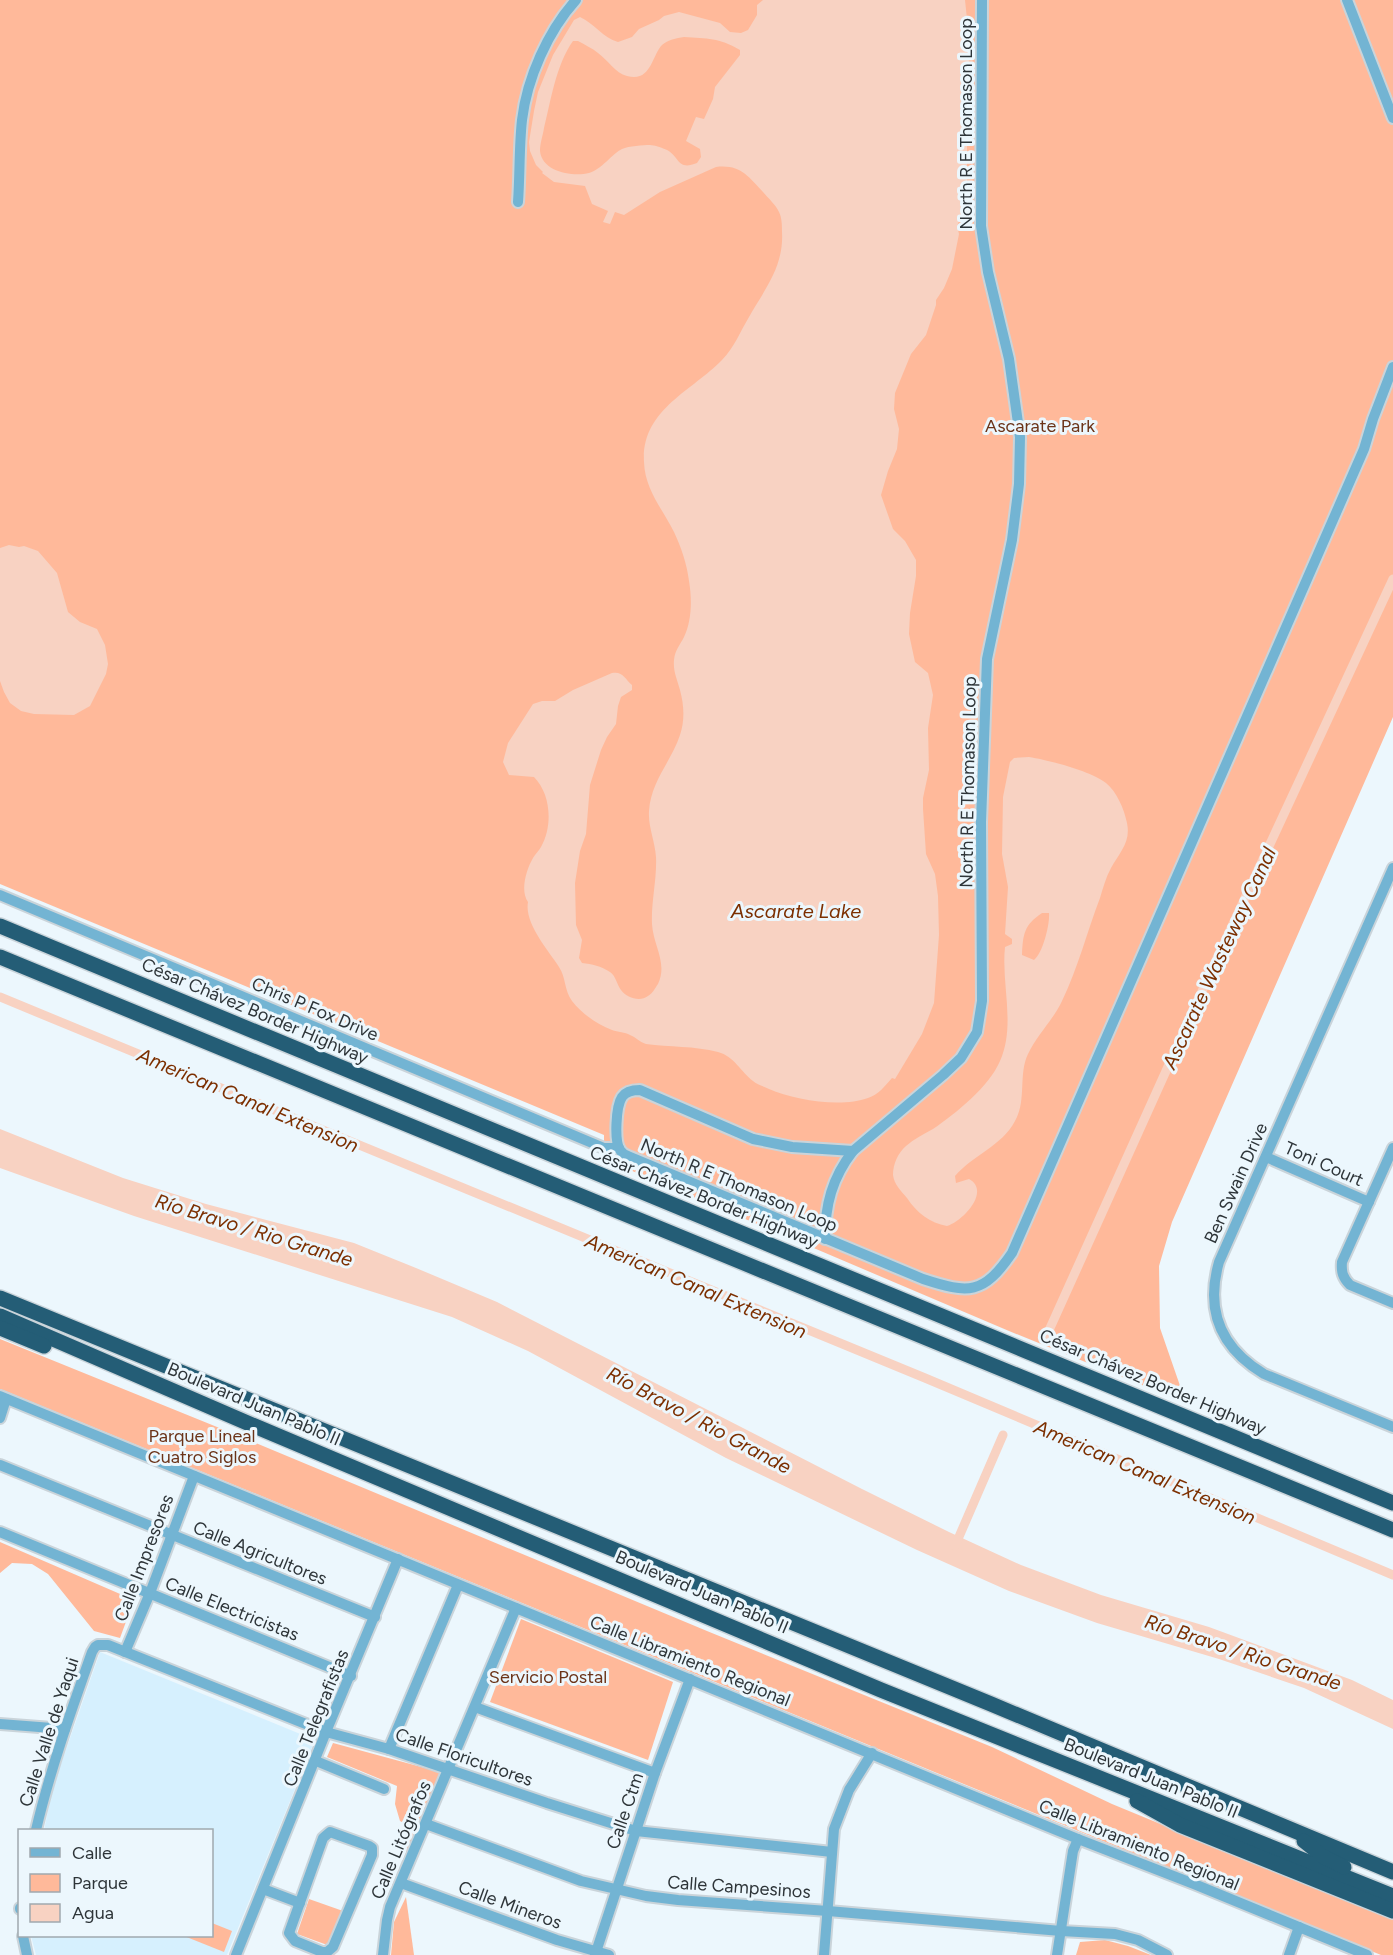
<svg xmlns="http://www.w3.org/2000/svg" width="1393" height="1955" viewBox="0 0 1393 1955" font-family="Figtree,sans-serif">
<rect width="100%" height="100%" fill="#ecf7fd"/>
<path fill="#d6f0fe" d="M100,1652L315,1740L227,1955H36L31,1936H212V1830H44L53,1787Z"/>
<g fill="#ffb99a">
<path d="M0,0H1393V717L1172,1222L1159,1266L1160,1328L1186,1403L1009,1331L604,1159V1135L0,884Z"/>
<path d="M0,1339L222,1429L707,1631L992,1747L1112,1804L1393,1920V1955H1381L0,1389Z"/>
<path d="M0,1542L134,1600L120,1638L94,1631L48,1574L32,1564L12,1563L0,1573Z"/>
<path d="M521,1619L673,1682L648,1760L490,1702Z"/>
<path d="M333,1743L440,1772L406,1856L407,1825L400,1821L395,1804L397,1786L327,1757Z"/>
<path d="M406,1897L414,1955H391L394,1922Z"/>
<path d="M309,1899L343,1911L330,1946L297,1934Z"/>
<path d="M212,1923L232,1931L224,1952L184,1936H212Z"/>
<path d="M1105,1940L1128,1946L1151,1955H1076L1080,1942Z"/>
</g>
<g fill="#f8d2c2" fill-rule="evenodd">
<path d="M763,0H965L970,48L964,112V130L967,139V184L963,211L957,226L959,234L952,269L944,288L936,300V305L926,335L911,354L895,393L894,409L899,429L897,449L888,471L881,495L893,529L905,541L916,560V576L910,613L909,634L915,662L928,673L933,695L928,728L929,770L923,798V809L926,854L935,874L938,896L939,935L934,1003L922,1034L895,1079L892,1078C885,1086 878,1095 868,1098C841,1108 794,1100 769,1089C764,1086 757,1085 753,1081C741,1072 734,1056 718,1052C695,1046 669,1047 646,1044C639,1042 636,1037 630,1035C625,1032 618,1032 612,1030C597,1024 582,1014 572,1001C564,990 566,977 559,967C548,950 524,923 528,902C520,891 526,870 533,858C535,854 539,851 541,847C553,826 551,794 534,777L509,775L503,762L508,743L533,704L542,701H555L573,690L612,673C623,671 625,679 632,685V690L621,697L618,706L616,724L607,737L601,750L590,785L586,834L580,851L575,883L576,925L582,940L579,958L582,963C592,964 601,966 610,972C616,976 617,985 621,990C627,998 640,1002 648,996C653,993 655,988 658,984C668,963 653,945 652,924C651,902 657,879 656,857C655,841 648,827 649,811C651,781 671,762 680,735C685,720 684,705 680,690C677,679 673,671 674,660C675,650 680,645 684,637C692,620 692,599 689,581C687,564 681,547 674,532C662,508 645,490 644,462C641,410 692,391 722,360C734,348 740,332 749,317C765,289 784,266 782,232C782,226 782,218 779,212C776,205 768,198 763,192C748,176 740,164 716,167L660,192L624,215L615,212L610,224L603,222L608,211L592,204L585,186L554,182L542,173L543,172L536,165L530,151L529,142L534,111L538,92L553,55L574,20L580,17C594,23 603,38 618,42L632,37L639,29L659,20L664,16L679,12L720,23L730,32L741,33L748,30L757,15V5ZM684,37C708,39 718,37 740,50V55L715,87L713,99L704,119L696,117L686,141L700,149L701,157L697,163C677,171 680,157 667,150C663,148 654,145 650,145C643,145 629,146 622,149C613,153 601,170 589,173C573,177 542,172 540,151C540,143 543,135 544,128C551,100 556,65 573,41H578C585,45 592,48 598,53C608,60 615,73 627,76C651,83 652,55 662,45C668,40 676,38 684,37Z"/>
<path d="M9,545L19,547L24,546L38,551L57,573L68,612L80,622L97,629L105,645L108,664L106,674L90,706L74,715L34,714L21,711L10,703L4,692L0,681V548Z"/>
<path d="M1029,757C1048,760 1091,771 1106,783C1117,792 1124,809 1127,823C1131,842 1120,852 1111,868C1106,877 1103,888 1100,898C1087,932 1078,968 1062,1001C1053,1020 1037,1035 1028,1054C1018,1075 1027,1100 1015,1121C1002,1146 973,1155 955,1176L956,1183L969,1179C991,1191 963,1221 947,1226C930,1223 917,1213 907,1198C901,1191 894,1184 893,1175C893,1164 898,1153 906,1146C914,1139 924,1134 933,1129C956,1113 989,1087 1000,1061C1016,1025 1001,984 1005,947L1012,944V939L1005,934L1008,887L1002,854L1003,797L1010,762L1014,758ZM1042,913H1049C1050,924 1043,953 1034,960L1022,955C1023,934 1024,925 1042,913Z"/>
<path d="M0,1129L123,1178L206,1204L354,1243L416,1268L497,1302L862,1489L949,1532L1021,1565L1101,1595L1209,1627L1352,1680L1393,1700V1729L1304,1688L1219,1659L1097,1623L1009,1591L917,1550L726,1458L528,1351L452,1317L134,1216L0,1168Z"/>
</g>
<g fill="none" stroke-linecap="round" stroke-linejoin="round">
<g stroke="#f8d2c2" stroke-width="9">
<path d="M0,997L925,1378L1393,1575"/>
<path d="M1046,1337L1212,969L1393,579"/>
<path d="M955,1546L1003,1435"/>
</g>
<g stroke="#cad4da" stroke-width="14">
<g id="minor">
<path d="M1347,0L1393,118"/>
<path d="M518,202C520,175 519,147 522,120C527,78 548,31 576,0"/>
<path d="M1393,868L1219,1262C1205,1311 1221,1348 1264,1374L1393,1427"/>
<path d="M0,895L604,1148H619"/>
<path d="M1393,1148L1342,1262C1341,1272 1343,1278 1350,1285L1393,1303"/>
<path d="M853,1151L792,1147L753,1139L640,1090C633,1090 626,1091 622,1097C616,1106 614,1141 620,1150C622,1153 625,1155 628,1156L923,1279C969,1294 983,1295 1012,1253L1364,449L1373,419L1393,367"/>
<path d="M1266,1157L1369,1202"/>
<path d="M825,1239C825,1205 832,1178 853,1151L943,1075L961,1058L977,1032L982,1001L981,822L987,659L1012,540L1019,484L1020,437L1009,359L988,272L981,226L982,0"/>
<path d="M0,1396L1078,1839L1194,1884L1367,1955"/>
<path d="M0,1418L6,1399"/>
<path d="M0,1465L375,1617"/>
<path d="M0,1532L351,1676"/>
<path d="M125,1652L150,1593L194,1476"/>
<path d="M475,1707L655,1773"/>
<path d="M0,1724L65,1729"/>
<path d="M389,1749L458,1585"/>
<path d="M316,1761L384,1789"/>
<path d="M426,1824L581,1881L646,1896L678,1900L828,1911L1061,1931L1115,1934L1138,1940L1167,1955"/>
<path d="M36,1830C50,1770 71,1711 92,1652L95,1647L98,1645H108L326,1732L389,1749L547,1803L636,1831L832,1852"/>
<path d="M330,1832L369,1846L372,1848V1855L333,1947L327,1952H322L295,1941L289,1933L323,1838Z"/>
<path d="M401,1883L557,1940L609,1955"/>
<path d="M263,1889L300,1903"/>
<path d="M20,1908V1909"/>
<path d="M23,1936L27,1955"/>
<path d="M236,1955L326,1732L398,1559"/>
<path d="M383,1955L387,1920L390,1907L516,1608"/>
<path d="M595,1955L655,1773L690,1679"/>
<path d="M824,1955L834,1829L849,1790L872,1753"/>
<path d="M1057,1955L1073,1851L1078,1839"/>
<path d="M1289,1955L1299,1927"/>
</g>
</g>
<g stroke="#cad4da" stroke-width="18">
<g id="highway">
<path d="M0,926L1393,1503"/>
<path d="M0,957L1393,1530"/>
<path d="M0,1298L991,1704L1393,1872"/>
<path d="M0,1316L257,1427L881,1690L1393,1896"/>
<path d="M0,1328L44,1346"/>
<path d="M1137,1801L1180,1825L1393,1911"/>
<path d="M1304,1841L1324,1857L1344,1867"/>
</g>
</g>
<use href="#minor" stroke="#73b4d3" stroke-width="10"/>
<use href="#highway" stroke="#245d76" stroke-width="15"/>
</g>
<g text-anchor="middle" stroke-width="6" stroke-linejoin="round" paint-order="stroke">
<g font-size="18" fill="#2e3539" stroke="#ecf7fd">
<text transform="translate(966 124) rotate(-90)" y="6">North R E Thomason Loop</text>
<text transform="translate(968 782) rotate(-89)" y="6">North R E Thomason Loop</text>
<text transform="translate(315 1009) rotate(23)" y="6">Chris P Fox Drive</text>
<text transform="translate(255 1011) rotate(23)" y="6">César Chávez Border Highway</text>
<text transform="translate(1324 1164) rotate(24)" y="6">Toni Court</text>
<text transform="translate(1236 1183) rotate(-66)" y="6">Ben Swain Drive</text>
<text transform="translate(739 1185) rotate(23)" y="6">North R E Thomason Loop</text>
<text transform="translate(704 1197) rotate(22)" y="6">César Chávez Border Highway</text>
<text transform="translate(1153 1382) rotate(23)" y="6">César Chávez Border Highway</text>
<text transform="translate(254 1404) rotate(23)" y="6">Boulevard Juan Pablo II</text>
<text transform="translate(260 1553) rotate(22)" y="6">Calle Agricultores</text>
<text transform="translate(144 1558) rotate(-69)" y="6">Calle Impresores</text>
<text transform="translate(702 1592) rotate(23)" y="6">Boulevard Juan Pablo II</text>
<text transform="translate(232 1609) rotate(22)" y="6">Calle Electricistas</text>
<text transform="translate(690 1661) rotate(22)" y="6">Calle Libramiento Regional</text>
<text transform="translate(316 1718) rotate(-68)" y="6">Calle Telegrafistas</text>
<text transform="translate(49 1732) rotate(-72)" y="6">Calle Valle de Yaqui</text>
<text transform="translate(464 1757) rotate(19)" y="6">Calle Floricultores</text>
<text transform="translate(1151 1778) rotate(22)" y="6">Boulevard Juan Pablo II</text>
<text transform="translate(625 1811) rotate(-71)" y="6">Calle Ctm</text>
<text transform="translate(401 1840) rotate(-67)" y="6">Calle Litógrafos</text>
<text transform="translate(1139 1845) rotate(22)" y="6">Calle Libramiento Regional</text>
<text transform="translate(739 1887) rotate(4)" y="6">Calle Campesinos</text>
<text transform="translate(510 1905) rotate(20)" y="6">Calle Mineros</text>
</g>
<g font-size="18" fill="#6b3318" stroke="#ecf7fd">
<text x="1040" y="432">Ascarate Park</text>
<text x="202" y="1442">Parque Lineal<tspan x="202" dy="21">Cuatro Siglos</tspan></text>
<text x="548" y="1683">Servicio Postal</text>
</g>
<g font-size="20" font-style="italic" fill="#7c2f00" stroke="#ecf7fd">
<text x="796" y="918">Ascarate Lake</text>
<text transform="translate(1219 958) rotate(-65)" y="7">Ascarate Wasteway Canal</text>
<text transform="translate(248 1100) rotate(23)" y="7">American Canal Extension</text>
<text transform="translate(254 1230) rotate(17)" y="7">Río Bravo / Rio Grande</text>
<text transform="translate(696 1286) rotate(23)" y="7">American Canal Extension</text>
<text transform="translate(699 1420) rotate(28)" y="7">Río Bravo / Rio Grande</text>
<text transform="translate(1145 1472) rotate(23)" y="7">American Canal Extension</text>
<text transform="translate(1243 1652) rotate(18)" y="7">Río Bravo / Rio Grande</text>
</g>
</g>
<rect x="18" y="1829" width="195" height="108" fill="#ecf7fd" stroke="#a0a9af" stroke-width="1.5"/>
<rect x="30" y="1848" width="30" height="9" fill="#73b4d3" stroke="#a0a9af" stroke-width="1.5"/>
<text x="72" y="1859" font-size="18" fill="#2e3539">Calle</text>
<rect x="30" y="1874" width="30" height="18" fill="#ffb99a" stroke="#a0a9af" stroke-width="1.5"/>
<text x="72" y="1889" font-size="18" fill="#2e3539">Parque</text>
<rect x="30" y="1904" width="30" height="18" fill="#f8d2c2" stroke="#a0a9af" stroke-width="1.5"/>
<text x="72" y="1919" font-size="18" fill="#2e3539">Agua</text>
</svg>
